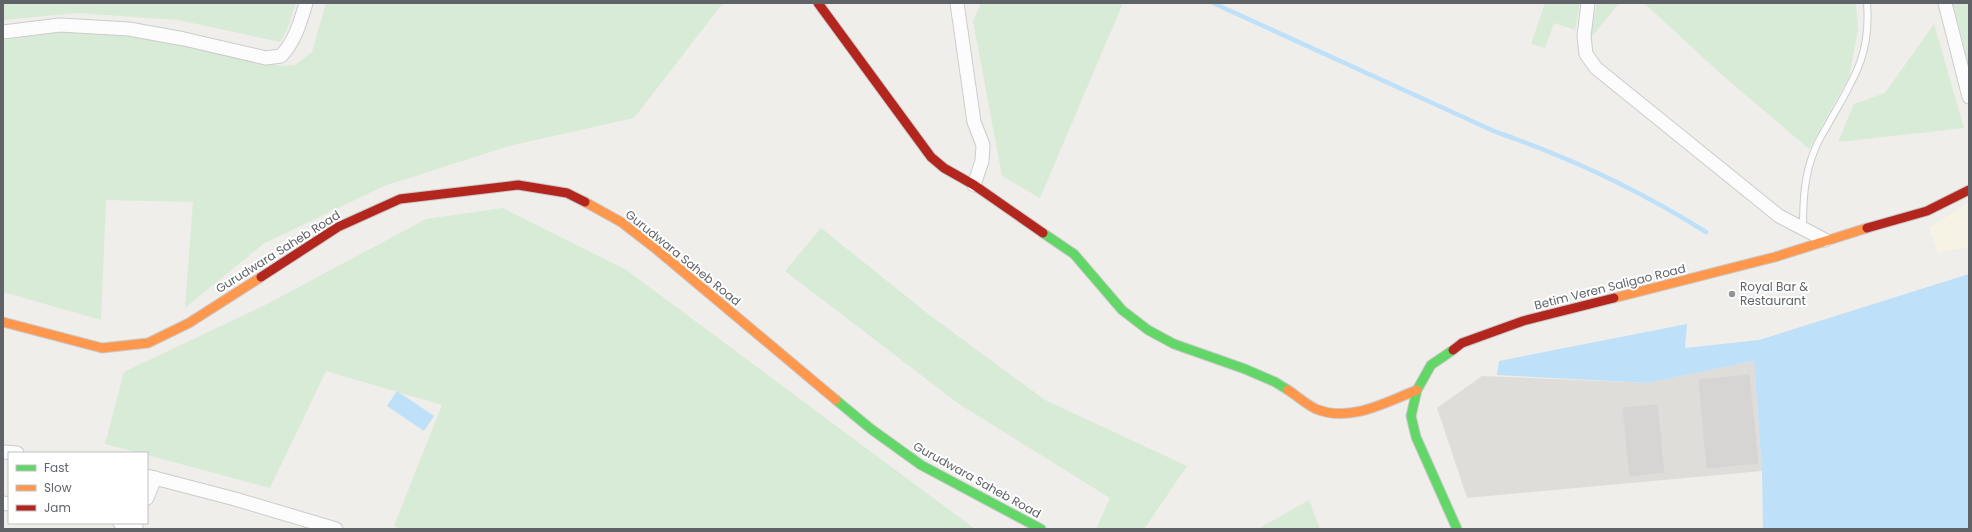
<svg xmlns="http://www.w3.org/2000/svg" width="1972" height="532" viewBox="0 0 1972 532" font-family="Poppins,sans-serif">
<rect width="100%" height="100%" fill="#efeeea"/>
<path fill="#f7f3e4" d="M1969,202V247L1938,253L1929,228Z"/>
<path fill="#dfddda" d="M1754,361L1762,471L1467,498L1437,408L1482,376L1648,383Z"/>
<g fill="#d8ebd6">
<path d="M3,3H296L287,30L280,42L178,20L77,13L3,20Z"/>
<path d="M326,3H723L634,118L509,146L384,186L263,244L185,308L193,202L106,200L101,320L3,292V40L61,32L135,36L281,66L295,65L312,52Z"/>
<path d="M981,3H1123L1040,198L1002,176L973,21Z"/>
<path d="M1545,3H1580L1575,30L1554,23L1545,48L1531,44Z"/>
<path d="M1597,3H1619L1590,39Z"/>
<path d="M1644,3H1856L1858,30L1849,77L1809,149L1721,74Z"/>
<path d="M1953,3H1969V67Z"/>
<path d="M1934,24L1964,128L1838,142L1854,104L1885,93Z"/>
<path d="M503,208L625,269L975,529H400L394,526L442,405L326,371L270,488L147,455V453H139L105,444L124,372L269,303L426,219Z"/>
<path d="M821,228L932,317L1045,400L1187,466L1144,529H1096L1110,498L959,404L785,271Z"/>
<path d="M1309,500L1320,529H1258Z"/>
</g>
<g fill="#bfe0f9">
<path d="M1969,274V529H1763L1762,471L1754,361L1648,383L1497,375L1499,361L1687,324L1685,348L1759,340Z"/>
<path d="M397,391L434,416L424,431L387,406Z"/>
</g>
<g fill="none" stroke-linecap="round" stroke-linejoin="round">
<path stroke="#bfe0f9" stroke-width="4.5" d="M1213,3L1496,132C1569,157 1641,191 1706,232"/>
</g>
<g fill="#d6d5d3" stroke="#deddd9">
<path d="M1750,374L1759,464L1706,469L1698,379Z"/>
<path d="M1658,404L1665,473L1629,477L1622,407Z"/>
</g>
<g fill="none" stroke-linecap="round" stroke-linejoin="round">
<g stroke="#cbcccc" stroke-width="8">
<path id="lane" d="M1803,229C1803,201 1804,175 1815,149C1819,138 1826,129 1831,119C1855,77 1871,53 1867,3"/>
</g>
<g stroke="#cbcccc" stroke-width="15">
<g id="street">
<path d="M957,3L974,122L983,145L982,161L974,185"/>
<path d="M1588,3L1584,36L1586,54L1596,68L1779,216L1825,240"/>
<path d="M1945,3L1969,97"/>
<path d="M3,32L60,25L129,29L184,39L266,58L281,56C295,41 300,23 306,3"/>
<path d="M3,452L17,453"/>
<path d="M147,476L235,499L336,529"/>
<path d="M147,498L155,478"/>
<path d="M3,503L9,504"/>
<path d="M120,523L136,527"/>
</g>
</g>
<g stroke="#cacacb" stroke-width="11">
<g id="fast">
<path d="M1043,233L1074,254L1122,310L1148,330L1174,344L1245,369L1275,382L1288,390"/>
<path d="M1453,350L1431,365L1417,390L1411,416L1416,437L1457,529"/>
<path d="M836,400L871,429L921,465L1041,529"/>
</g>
</g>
<g stroke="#cacacb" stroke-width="11">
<g id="slow">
<path d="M585,202L621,222L656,249L836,400"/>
<path d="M1614,298L1775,257L1867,228"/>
<path d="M3,322L102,348L148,343L189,323L261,277"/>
<path d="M1288,390C1297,396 1307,405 1316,409C1350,423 1386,402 1417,390"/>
</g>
</g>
<g stroke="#cacacb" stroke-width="11">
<g id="jam">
<path d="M818,3L931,157L944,168L974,185L1043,233"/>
<path d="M1867,228L1927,211L1969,190"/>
<path d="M261,277L338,227L400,199L518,185L567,193L585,202"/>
<path d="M1453,350L1462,343L1523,321L1614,298"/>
</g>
</g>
<use href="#lane" stroke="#fdfcfc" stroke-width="6"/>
<use href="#street" stroke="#fdfcfc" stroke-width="13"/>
<use href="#fast" stroke="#63d668" stroke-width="9"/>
<use href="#slow" stroke="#ff974d" stroke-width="9"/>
<use href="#jam" stroke="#b3261e" stroke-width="9"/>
</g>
<circle fill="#919496" stroke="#fff" stroke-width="1.5" cx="1732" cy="294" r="4"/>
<g text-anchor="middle" stroke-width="4" stroke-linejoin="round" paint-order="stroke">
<g font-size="12" fill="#5f6368" stroke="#fff">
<text transform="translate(278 252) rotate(-32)" y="4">Gurudwara Saheb Road</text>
<text transform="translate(683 258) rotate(39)" y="4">Gurudwara Saheb Road</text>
<text transform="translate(1610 287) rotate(-14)" y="4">Betim Veren Saligao Road</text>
<text transform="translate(977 480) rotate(29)" y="4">Gurudwara Saheb Road</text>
</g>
<g font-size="12" fill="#5f6368" stroke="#fff" text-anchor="start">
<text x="1740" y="291">Royal Bar &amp;<tspan x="1740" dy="14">Restaurant</tspan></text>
</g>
</g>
<rect width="1972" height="532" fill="none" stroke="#5f6368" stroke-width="8"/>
<rect x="8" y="452" width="140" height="72" fill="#ffffff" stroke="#bfc1c3"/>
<rect x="16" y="465" width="20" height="6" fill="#63d668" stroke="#bfc1c3"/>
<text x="44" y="472" font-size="12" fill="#5f6368">Fast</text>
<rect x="16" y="485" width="20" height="6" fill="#ff974d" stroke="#bfc1c3"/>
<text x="44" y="492" font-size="12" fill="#5f6368">Slow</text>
<rect x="16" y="505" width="20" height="6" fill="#b3261e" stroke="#bfc1c3"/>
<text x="44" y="512" font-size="12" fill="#5f6368">Jam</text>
</svg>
